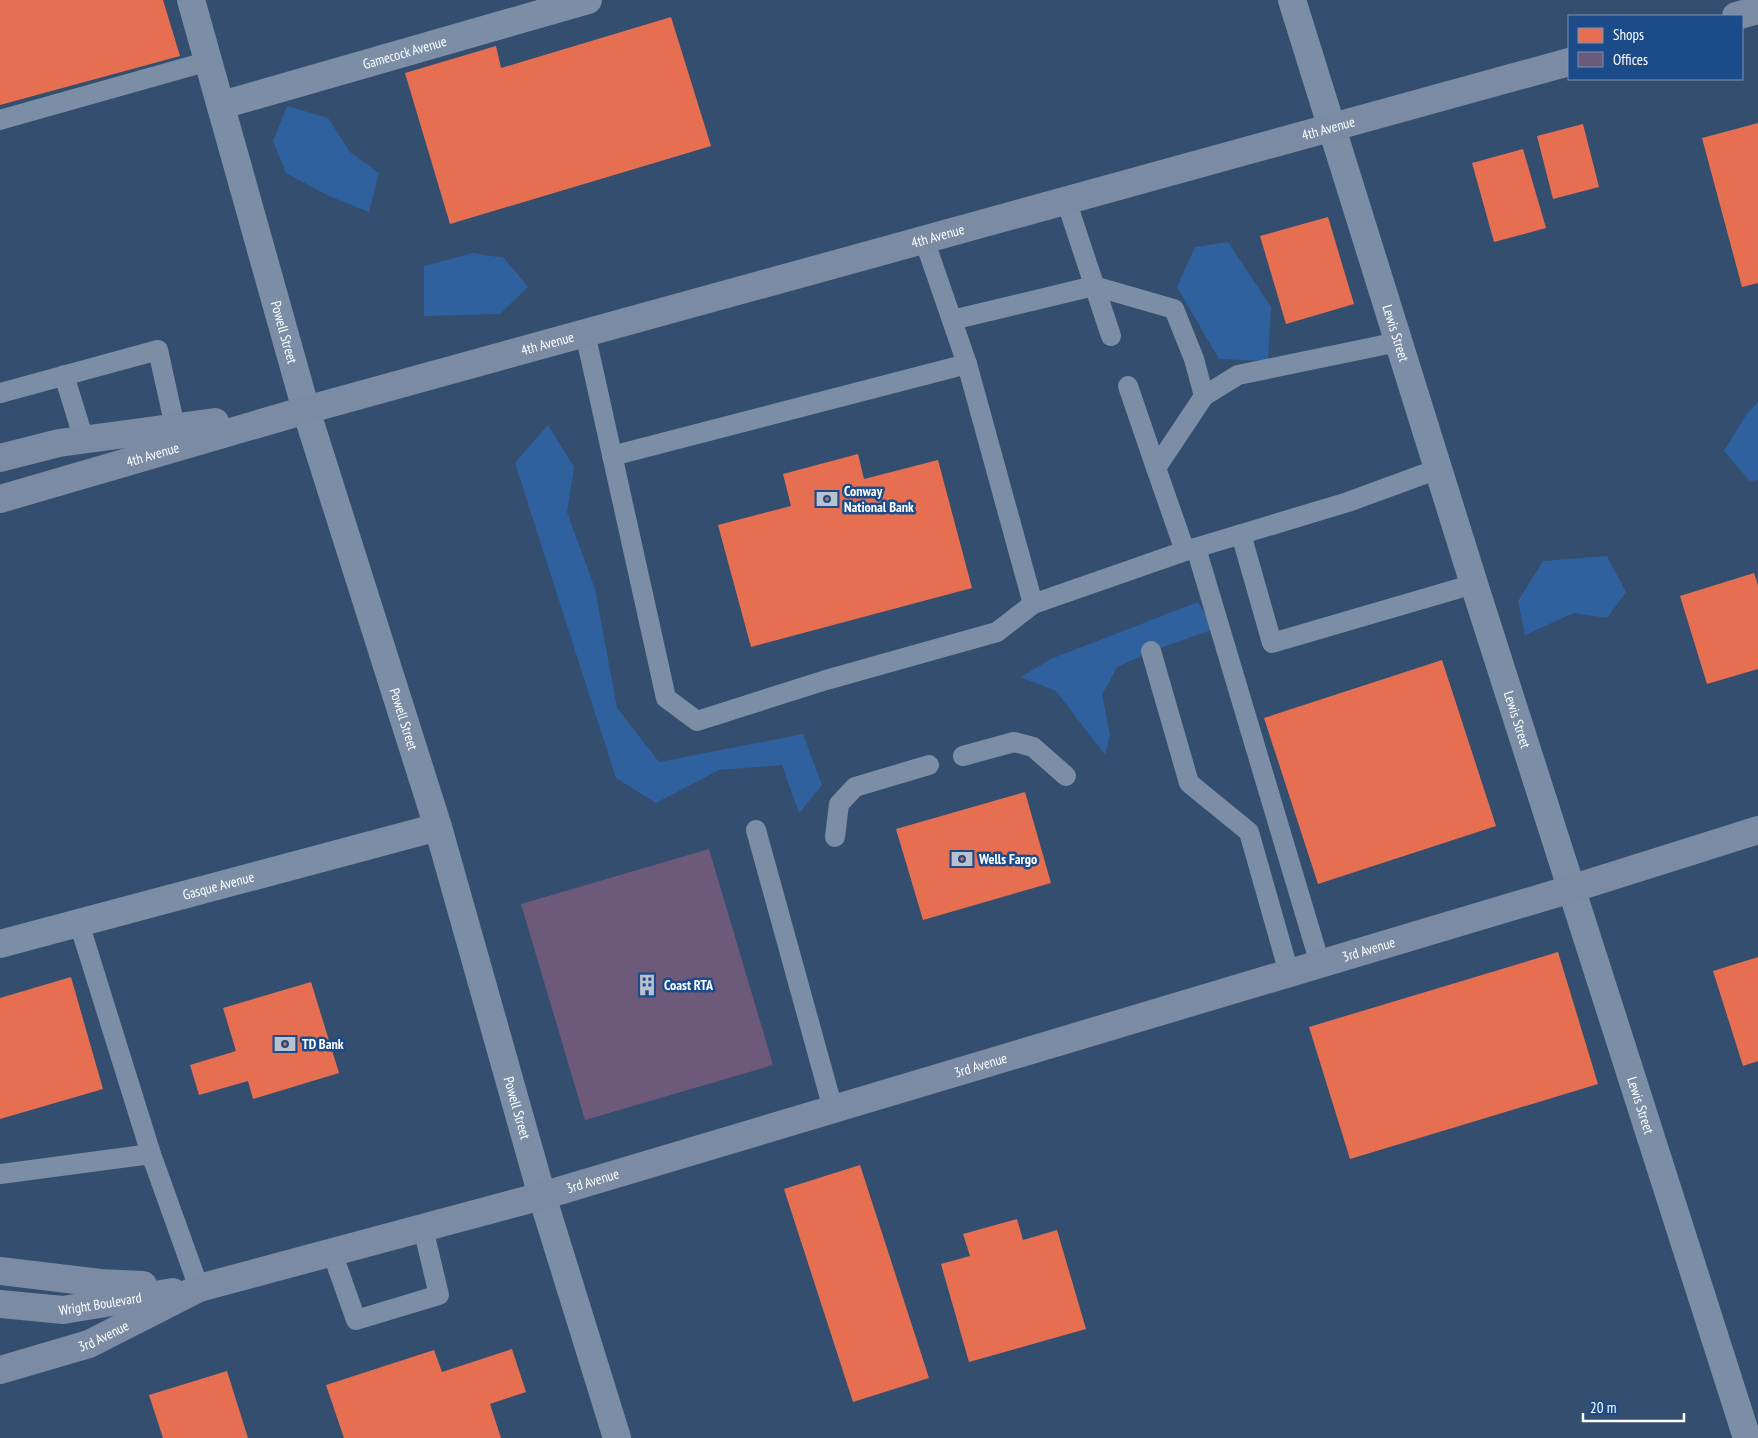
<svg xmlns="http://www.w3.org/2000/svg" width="1758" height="1438" viewBox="0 0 1758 1438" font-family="'PT Sans Narrow',sans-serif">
<rect width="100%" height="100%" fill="#344e70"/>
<g fill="#2f619f">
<path d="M287,106L328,118L350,152L379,173L369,212L329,196L286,173L273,141Z"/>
<path d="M1228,242L1271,307L1268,361L1219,359L1177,287L1195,247Z"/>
<path d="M473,253L504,258L528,287L500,314L424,316V266Z"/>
<path d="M1758,402V480L1750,481L1724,451L1746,415Z"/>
<path d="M548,425L574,467L567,512L595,589L617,708L659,762L803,734L822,785L799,813L782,765L719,770L656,803L616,778L515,463Z"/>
<path d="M1607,556L1626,592L1607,618L1574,613L1525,635L1518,601L1543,561Z"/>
<path d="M1198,602L1214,629L1157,649L1117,667L1102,695L1110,735L1105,755L1056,691L1021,677L1051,659Z"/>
</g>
<g fill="#e76f51">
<path d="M0,0H163L180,56L0,105Z"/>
<path d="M671,17L711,146L450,224L405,73L496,46L501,68Z"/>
<path d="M1758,123V283L1742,287L1702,138Z"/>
<path d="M1583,124L1599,187L1553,199L1537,136Z"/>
<path d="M1523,149L1546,228L1494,242L1472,163Z"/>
<path d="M1328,217L1354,304L1286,324L1260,236Z"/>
<path d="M858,454L864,479L938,460L972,588L751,647L718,525L791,506L783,474Z"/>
<path d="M1754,573L1758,585V669L1707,684L1680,596Z"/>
<path d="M1442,660L1496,826L1318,884L1264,718Z"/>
<path d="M1025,792L1051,883L923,920L896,829Z"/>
<path d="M1558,952L1598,1084L1350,1159L1309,1027Z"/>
<path d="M1758,957V1061L1743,1066L1713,971Z"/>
<path d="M71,977L103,1089L0,1119V998Z"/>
<path d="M311,982L339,1073L253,1099L248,1081L199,1095L190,1065L236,1051L223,1008Z"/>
<path d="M860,1165L929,1378L853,1402L784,1189Z"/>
<path d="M1017,1219L1023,1240L1057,1230L1086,1329L969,1362L941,1264L970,1256L963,1234Z"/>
<path d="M512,1349L526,1392L490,1404L501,1438H344L326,1385L434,1350L442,1372Z"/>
<path d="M227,1371L248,1438H163L149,1395Z"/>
</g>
<path fill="#6d597a" d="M709,849L773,1065L585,1120L521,904Z"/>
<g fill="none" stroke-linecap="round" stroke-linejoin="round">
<g stroke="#7b8ea5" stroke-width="20">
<path d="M0,120L209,61"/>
<path d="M1066,200L1111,336"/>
<path d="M924,239L967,364"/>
<path d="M952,320L1094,286L1174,309L1194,359L1204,396"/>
<path d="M585,333L666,698L697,721L826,680L997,632L1033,604L1185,551L1348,502L1438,469"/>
<path d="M64,375L84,440"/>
<path d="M1128,386L1156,468"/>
<path d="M0,393L158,350L175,427"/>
<path d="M612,456L967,364L1033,604"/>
<path d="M1241,534L1272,643L1474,584"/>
<path d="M1196,548L1320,964"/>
<path d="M1185,551L1156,468L1204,396L1238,375L1398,342"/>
<path d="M1151,651L1189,783L1249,832L1289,973"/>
<path d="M963,756L1014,742L1033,747L1066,776"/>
<path d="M756,830L833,1109"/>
<path d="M835,837L839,804L855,787L929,765"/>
<path d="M79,923L151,1154"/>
<path d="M0,1174L151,1154L199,1288"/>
<path d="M332,1252L356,1320L439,1295L423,1228"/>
</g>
<g stroke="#7b8ea5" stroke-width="28">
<path id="s1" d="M191,0L306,410L438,827L542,1196L617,1438"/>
<path id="s2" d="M1292,0L1474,584L1747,1438"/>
<path id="s3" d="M222,105L588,0"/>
<path id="s4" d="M0,944L438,827"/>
</g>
<g stroke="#7a8ba3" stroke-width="28">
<path d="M1736,16L1758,10"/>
<path d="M0,458L59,443L215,422"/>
<path id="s5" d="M0,499L306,410L1569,62"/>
<path d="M0,1271L100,1283L143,1285"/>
<path id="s6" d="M0,1304L63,1310L173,1292"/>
<path id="s7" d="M0,1370L89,1344L199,1288L542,1196L1571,889L1758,830"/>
</g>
</g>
<defs>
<g id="bank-bare" transform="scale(1.725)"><path d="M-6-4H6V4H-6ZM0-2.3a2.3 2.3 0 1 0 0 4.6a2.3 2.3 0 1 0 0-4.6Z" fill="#b8c1cd" stroke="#1b4b88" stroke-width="2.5" paint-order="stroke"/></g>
<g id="building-bare" transform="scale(1.725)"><path d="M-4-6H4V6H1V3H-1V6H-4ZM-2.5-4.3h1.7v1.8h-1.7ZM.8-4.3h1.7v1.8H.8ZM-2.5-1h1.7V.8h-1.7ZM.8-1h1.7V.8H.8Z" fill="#b8c1cd" stroke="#1b4b88" stroke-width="2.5" paint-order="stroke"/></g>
</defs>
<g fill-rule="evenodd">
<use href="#bank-bare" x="827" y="499"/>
<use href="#bank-bare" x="962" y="859"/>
<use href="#building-bare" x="647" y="985"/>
<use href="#bank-bare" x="285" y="1044"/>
</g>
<g text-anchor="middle" stroke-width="5" stroke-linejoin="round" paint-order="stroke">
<g font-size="14" fill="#fff" stroke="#1b4b88">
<text dy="5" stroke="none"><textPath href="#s3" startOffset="190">Gamecock Avenue</textPath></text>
<text dy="5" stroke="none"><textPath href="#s5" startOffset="1379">4th Avenue</textPath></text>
<text dy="5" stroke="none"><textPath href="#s5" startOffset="974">4th Avenue</textPath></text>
<text dy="5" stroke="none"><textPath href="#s1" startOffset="345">Powell Street</textPath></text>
<text dy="5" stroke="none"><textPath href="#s2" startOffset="349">Lewis Street</textPath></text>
<text dy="5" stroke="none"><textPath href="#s5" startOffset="569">4th Avenue</textPath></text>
<text dy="5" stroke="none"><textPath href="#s5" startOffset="159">4th Avenue</textPath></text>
<text dy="5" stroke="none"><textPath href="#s1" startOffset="750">Powell Street</textPath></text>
<text dy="5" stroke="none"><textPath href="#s2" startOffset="754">Lewis Street</textPath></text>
<text dy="5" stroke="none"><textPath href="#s4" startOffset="226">Gasque Avenue</textPath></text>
<text dy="5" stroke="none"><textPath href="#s7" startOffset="1434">3rd Avenue</textPath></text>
<text dy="5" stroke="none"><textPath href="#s7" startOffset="1029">3rd Avenue</textPath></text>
<text dy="5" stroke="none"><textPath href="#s2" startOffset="1159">Lewis Street</textPath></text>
<text dy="5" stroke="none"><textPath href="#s1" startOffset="1155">Powell Street</textPath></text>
<text dy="5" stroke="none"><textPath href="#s7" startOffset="624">3rd Avenue</textPath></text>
<text dy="5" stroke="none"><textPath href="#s6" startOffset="101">Wright Boulevard</textPath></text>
<text dy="5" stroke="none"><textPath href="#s7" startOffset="109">3rd Avenue</textPath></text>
</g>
<g font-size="14" font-weight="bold" fill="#fff" stroke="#1b4b88" text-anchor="start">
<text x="844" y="496">Conway<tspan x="844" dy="16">National Bank</tspan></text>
<text x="979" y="864">Wells Fargo</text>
<text x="664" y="990">Coast RTA</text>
<text x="302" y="1049">TD Bank</text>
</g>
</g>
<rect x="1568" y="15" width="175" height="65" fill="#1b4b88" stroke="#7693b8"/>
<rect x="1578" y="28" width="25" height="15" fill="#e76f51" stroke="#7693b8"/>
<text x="1613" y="40" font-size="15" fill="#ffffff">Shops</text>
<rect x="1578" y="52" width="25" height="15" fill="#6d597a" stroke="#7693b8"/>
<text x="1613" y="65" font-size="15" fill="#ffffff">Offices</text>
<path d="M1583 1413v8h101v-8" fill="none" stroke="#ffffff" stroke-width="2.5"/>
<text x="1590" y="1413" font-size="15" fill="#ffffff" stroke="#1b4b88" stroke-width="4" paint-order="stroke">20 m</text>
</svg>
